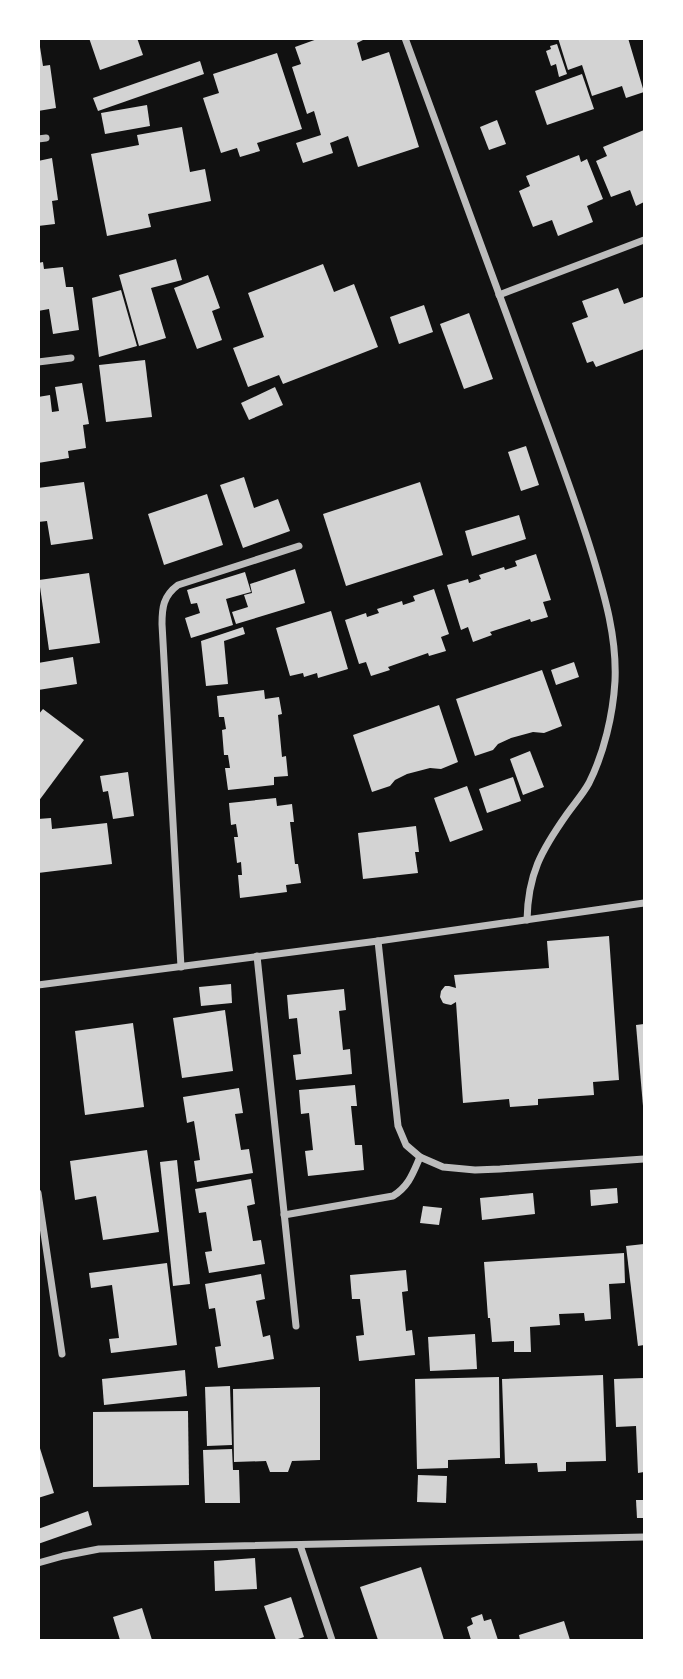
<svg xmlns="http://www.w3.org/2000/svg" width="683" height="1679" viewBox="0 0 683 1679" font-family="'Space Grotesk',sans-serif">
<rect width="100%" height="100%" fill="#111"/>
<g fill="#d3d3d3">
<path d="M89,38H137L143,55L100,70Z"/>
<path d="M320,38H367L357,43L362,61L389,52L419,147L358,167L348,136L330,143L333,153L303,163L296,143L321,135L314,111L307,114L292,67L301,64L295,47Z"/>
<path d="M558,38H628L644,92L626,98L622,86L592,96L582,65L568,70Z"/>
<path d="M557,44L567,74L559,77L556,64L551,66L546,51L551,49L550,46Z"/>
<path d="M40,47L43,66L50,65L56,108L38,111V48Z"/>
<path d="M277,53L302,129L257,143L260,151L240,157L237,148L221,153L203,98L219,93L213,74Z"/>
<path d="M200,61L204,74L98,111L93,98Z"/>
<path d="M582,74L594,109L547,125L535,91Z"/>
<path d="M147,105L150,126L105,134L101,113Z"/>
<path d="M497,120L506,144L489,150L480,127Z"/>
<path d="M182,127L190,172L205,169L211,201L148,214L151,227L107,236L91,154L139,145L137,135Z"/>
<path d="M644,130V202L636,206L630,190L611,197L596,161L607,156L603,147Z"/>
<path d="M579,155L581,162L587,159L603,199L587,206L593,222L558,236L552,220L533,227L519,191L530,186L526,176Z"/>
<path d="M52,158L58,200L52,201L55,224L38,226V161Z"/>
<path d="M176,259L182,280L151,288L166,338L139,346L119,275Z"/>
<path d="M43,262L44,269L63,267L66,287H73L79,330L53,334L49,309L38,311V263Z"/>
<path d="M323,264L334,292L354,284L378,347L283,384L279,375L248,387L233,348L264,337L248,293Z"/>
<path d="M208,275L220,308L212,311L222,340L197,349L174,288Z"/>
<path d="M618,288L624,304L643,297L644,301V349L596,367L593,361L587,363L572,323L588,317L582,301Z"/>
<path d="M121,290L137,346L99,357L92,298Z"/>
<path d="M424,305L433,332L399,344L390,317Z"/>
<path d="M469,313L493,379L464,389L440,324Z"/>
<path d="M145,360L152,417L106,422L99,365Z"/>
<path d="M82,383L89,424L83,425L86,448L68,451L69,458L38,463V397L50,395L52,412L59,411L55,387Z"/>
<path d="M275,387L283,405L249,420L241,403Z"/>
<path d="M526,446L539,485L521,491L508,452Z"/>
<path d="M244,477L254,508L278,499L290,531L243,548L220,485Z"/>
<path d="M84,482L93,539L51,545L47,521L38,522V488Z"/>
<path d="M420,482L443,555L346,586L323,514Z"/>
<path d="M207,494L223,545L164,565L148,514Z"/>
<path d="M519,515L526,539L472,556L465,531Z"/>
<path d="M536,554L551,600L543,602L548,617L531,622L530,619L490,632L492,635L473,642L468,627L461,630L447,585L468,579L469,583L481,579L479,575L504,567L505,570L517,566L515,561Z"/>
<path d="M295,569L305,603L236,624L232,612L248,607L244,595L252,593L250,584Z"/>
<path d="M245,572L251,592L226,599L233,625L191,638L185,618L200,613L197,603L191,604L187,590Z"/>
<path d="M89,573L100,643L49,650L39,580Z"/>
<path d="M434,589L449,634L441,637L446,651L429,656L428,653L388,667L390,670L371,676L366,662L359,664L345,620L366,613L367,617L379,613L377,609L402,601L403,605L415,601L413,596Z"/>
<path d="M331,611L348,669L318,678L317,673L304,677L303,673L290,676L276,628Z"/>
<path d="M243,627L245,634L224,641L228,684L206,686L201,641Z"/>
<path d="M73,657L77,684L38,690V663Z"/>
<path d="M574,662L579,677L556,685L551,670Z"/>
<path d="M542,670L562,726L544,733L533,732L511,738L498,744L493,750L475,756L456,699Z"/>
<path d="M264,690L265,699L279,697L282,714L278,715L282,757L286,756L288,776L274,777V785L228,790L225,768H230L228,755H224L222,730L226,729L224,717H219L217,696Z"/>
<path d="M439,705L458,762L441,769L430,768L407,774L395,780L390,786L372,792L353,735Z"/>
<path d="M43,709L84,740L38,802V715Z"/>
<path d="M530,751L544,787L523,795L510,759Z"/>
<path d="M128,772L134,816L113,819L108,791L103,792L100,776Z"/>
<path d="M513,777L521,801L487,813L479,789Z"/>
<path d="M467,786L483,830L450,842L434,798Z"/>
<path d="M276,798L277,806L292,804L294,822H290L295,864H298L301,883L286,885L287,892L240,898L238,875H242L241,862L237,863L234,837H238L236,824L231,825L229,803Z"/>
<path d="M51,818L52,829L107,823L112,864L38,873V819Z"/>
<path d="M416,826L419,852H415L418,873L363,879L358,833Z"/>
<path d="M609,936L619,1080L593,1082L594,1095L538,1099V1105L510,1107L509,1099L463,1103L456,1002L451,1005L446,1004L443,1003L440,997L441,991L445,986H449L456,988L454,975L549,968L547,941Z"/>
<path d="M231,984L232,1003L201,1006L199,987Z"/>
<path d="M344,989L346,1010L339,1011L343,1050L350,1049L352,1074L296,1080L293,1055L301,1054L297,1018L289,1019L287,995Z"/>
<path d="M225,1010L233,1071L182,1078L173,1018Z"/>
<path d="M133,1023L144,1107L85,1115L75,1031Z"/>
<path d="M644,1024V1106H643L636,1025Z"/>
<path d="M355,1085L357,1106H351L355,1145H362L364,1170L308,1176L305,1151L313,1150L309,1113L301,1114L299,1090Z"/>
<path d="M239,1088L243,1113L235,1114L241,1150L249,1149L253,1173L197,1182L194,1161L200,1160L194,1121L187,1123L183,1097Z"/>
<path d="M147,1150L159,1232L103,1240L96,1196L75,1200L70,1161Z"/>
<path d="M177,1160L190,1284L173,1286L160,1162Z"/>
<path d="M251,1179L255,1204L247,1206L253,1241L261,1240L265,1264L209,1273L205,1252L212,1251L206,1212L199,1213L195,1189Z"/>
<path d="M617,1188L618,1203L591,1206L590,1190Z"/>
<path d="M533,1193L535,1214L482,1220L480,1198Z"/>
<path d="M423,1206L442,1208L439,1225L420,1223Z"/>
<path d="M644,1244V1345L638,1346L626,1246Z"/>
<path d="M624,1253L625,1283L609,1284L611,1319L585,1321L584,1313L559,1314L560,1325L530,1327L531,1352H514V1341L492,1342L490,1318H488L484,1262Z"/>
<path d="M167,1263L177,1345L111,1353L109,1339L119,1338L112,1285L91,1288L89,1273Z"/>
<path d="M406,1270L408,1291L402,1292L406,1331L412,1330L415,1355L359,1361L356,1336L364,1335L360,1299H352L350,1275Z"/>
<path d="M261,1274L265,1299L256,1301L263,1337L270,1335L274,1359L218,1368L215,1347L221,1346L215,1308L209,1309L205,1284Z"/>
<path d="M475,1334L477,1369L430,1371L428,1337Z"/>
<path d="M185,1370L187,1396L104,1405L102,1379Z"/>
<path d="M603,1375L606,1461L566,1462V1471L538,1472L537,1463L505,1464L502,1379Z"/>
<path d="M499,1377L500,1458L448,1460V1468L417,1469L415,1379Z"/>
<path d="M644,1378V1472L638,1473L636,1426L616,1427L614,1379Z"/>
<path d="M230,1386L232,1445L207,1446L205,1387Z"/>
<path d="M320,1387V1460L292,1461L288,1472H270L266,1461L234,1462L233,1389Z"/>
<path d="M188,1411L189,1485L93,1487V1412Z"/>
<path d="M38,1442L54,1493L38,1498Z"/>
<path d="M232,1449L233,1470H239L240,1503H205L203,1450Z"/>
<path d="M418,1475L447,1476L446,1503L417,1502Z"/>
<path d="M636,1500H644V1518H637Z"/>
<path d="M88,1511L92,1525L38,1544V1529Z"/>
<path d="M255,1558L257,1589L215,1591L214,1561Z"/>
<path d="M421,1567L444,1640H378L360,1587Z"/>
<path d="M291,1597L304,1637L295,1640H276L264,1606Z"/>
<path d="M142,1608L152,1640H120L113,1617Z"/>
<path d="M482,1614L484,1621L491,1619L498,1640H471L467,1627L473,1624L471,1618Z"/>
<path d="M564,1621L570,1640H520L519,1635Z"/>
</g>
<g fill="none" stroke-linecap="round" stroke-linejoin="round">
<g stroke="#bcbcbc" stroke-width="7">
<path d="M405,38C449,156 492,274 535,392C555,446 576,501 593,557C605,597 617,638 615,681C613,715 604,753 589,783C583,794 574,804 567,814C541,851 528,874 527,920"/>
<path d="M38,139L46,138"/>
<path d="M499,295L644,240"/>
<path d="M38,362L71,358"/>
<path d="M378,941L398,1126L406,1145L420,1157L443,1167L475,1170L500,1169L644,1159"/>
<path d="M257,956L296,1326"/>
<path d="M181,967L162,624C162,608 163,596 178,585L299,546"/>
<path d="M38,985L378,941L644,903"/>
<path d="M38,1193L62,1354"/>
<path d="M284,1215L393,1196C409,1186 413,1173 420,1157"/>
<path d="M300,1545L332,1640"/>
<path d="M38,1563L63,1556L99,1549L644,1537"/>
</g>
</g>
<rect width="683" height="1679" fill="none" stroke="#ffffff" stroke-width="80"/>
</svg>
